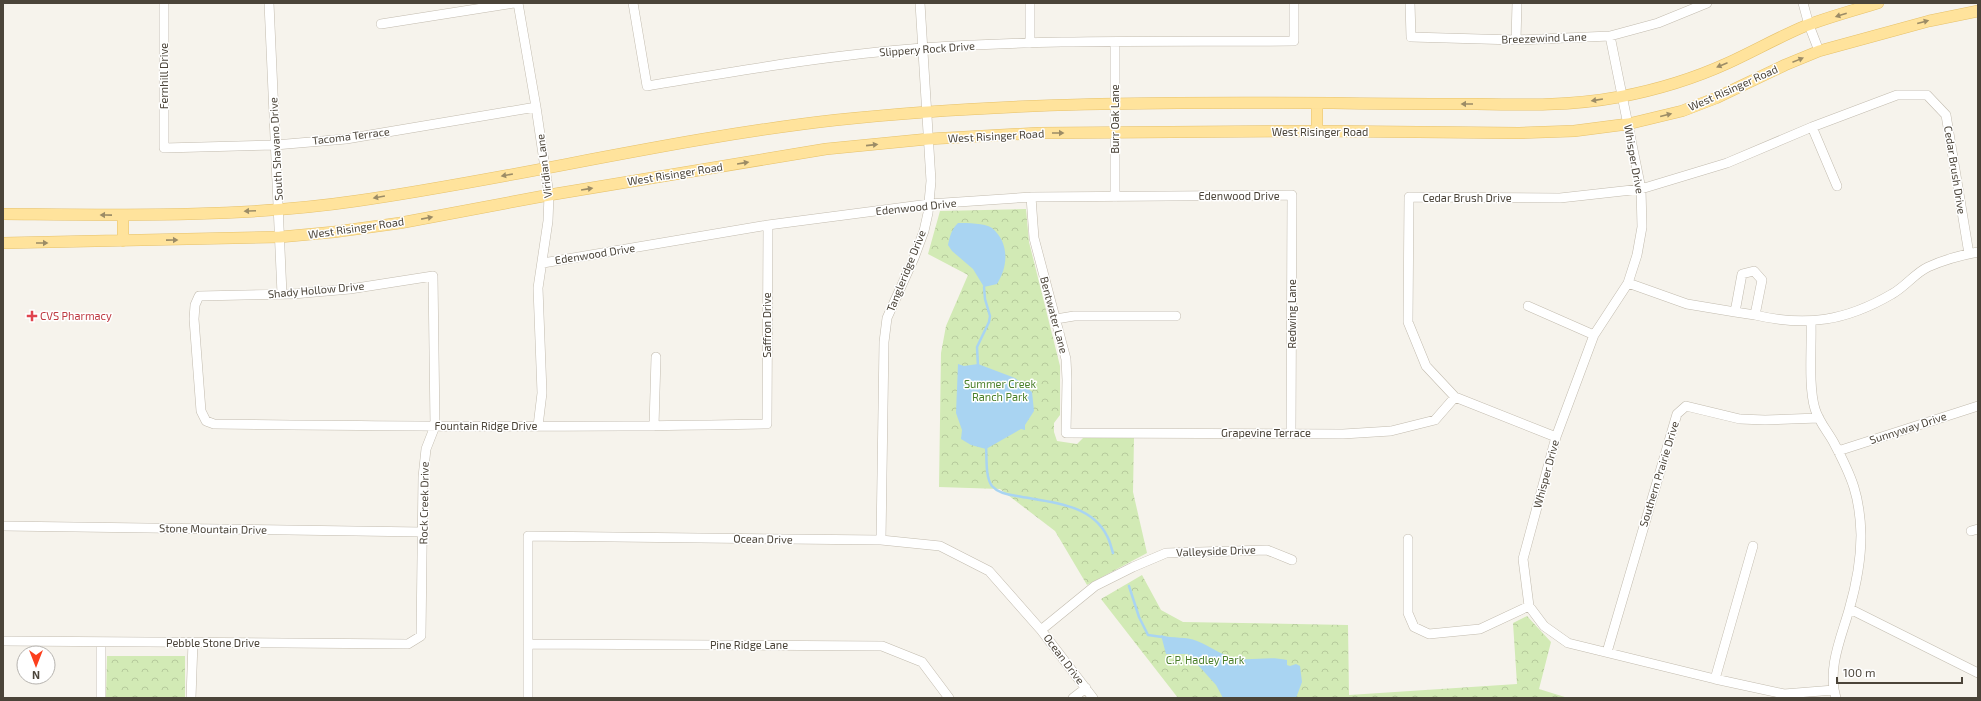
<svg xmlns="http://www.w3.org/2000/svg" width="1981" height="701" font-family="'Exo 2',sans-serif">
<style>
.forest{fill:url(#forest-crowns)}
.water{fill:#a9d4f2}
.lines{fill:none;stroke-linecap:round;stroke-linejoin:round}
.stream{stroke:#a9d4f2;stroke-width:2.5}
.minor-casing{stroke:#c2bbae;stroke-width:10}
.major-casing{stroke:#e6c16a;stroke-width:12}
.minor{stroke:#fff;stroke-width:9}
.major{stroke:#ffe39c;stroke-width:11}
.oneway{fill:#9c8c66}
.health-dot{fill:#e0444e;stroke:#fff;stroke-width:1.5}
.labels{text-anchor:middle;stroke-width:3;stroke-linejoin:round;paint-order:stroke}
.street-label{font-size:11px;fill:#4b4439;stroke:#fff}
.health-label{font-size:11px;fill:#be3a42;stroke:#fff;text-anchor:start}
.park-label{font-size:11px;fill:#4a7f2a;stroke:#fff}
</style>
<defs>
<pattern id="forest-crowns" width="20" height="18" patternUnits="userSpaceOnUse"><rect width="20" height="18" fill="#d2eab5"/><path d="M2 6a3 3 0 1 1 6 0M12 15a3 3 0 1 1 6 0" fill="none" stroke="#b6ca9c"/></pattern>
</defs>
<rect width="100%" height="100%" fill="#f6f3ec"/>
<path class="forest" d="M 1026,209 L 1029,242 L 1060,366 L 1060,415 L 1054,423 L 1054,432 L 1057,441 L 1077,444 L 1084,437 L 1134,438 L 1133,492 L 1147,553 L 1087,585 L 1055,531 L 1000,489 L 939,487 L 941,353 L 946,326 L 968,275 L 928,254 L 940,211 Z
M 1142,575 L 1161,610 L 1183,622 L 1348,625 L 1349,695 L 1517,684 L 1513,623 L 1527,616 L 1551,642 L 1539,689 L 1568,698 L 1178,698 L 1101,599 Z
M 107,656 L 185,656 L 185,698 L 106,698 Z"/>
<path class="water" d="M 958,223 C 968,223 984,223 992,228 C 1010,243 1008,267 997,284 L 984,287 L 973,269 L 952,251 L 948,245 C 950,235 952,229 958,223 Z
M 958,364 L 964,366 L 978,364 L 1015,378 L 1032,392 L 1034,411 L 1025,425 L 1025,430 L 1021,429 L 986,449 L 971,445 L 961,439 L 962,430 L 956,413 Z
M 1161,635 C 1173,639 1186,636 1197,641 C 1211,646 1226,659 1241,659 C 1257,660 1271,656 1287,660 L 1287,665 L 1290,666 L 1296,664 L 1300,666 L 1302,682 L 1296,698 L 1223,698 L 1216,685 L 1188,654 L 1166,654 Z"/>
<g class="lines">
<path class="stream" d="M 978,366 L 977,347 L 989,322 L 990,316 L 985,299 L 984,287
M 986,446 C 987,457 985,477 992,486 C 998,493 1008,495 1017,496 C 1048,502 1091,503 1107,536 C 1110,541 1111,547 1113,553
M 1129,586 L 1139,617 L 1148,635 L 1162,637"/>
<g class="minor-casing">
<path id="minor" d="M 164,3 L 164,148 L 275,145 L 346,139 L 536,107
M 269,3 L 282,294
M 518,3 L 536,107 L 549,195 L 548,221 L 538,288 L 542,393 L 538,426
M 633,3 L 647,86 C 738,71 829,55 922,48 C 1046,39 1170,42 1294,41 L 1294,3
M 1410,3 L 1411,37 L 1516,40 L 1610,36 L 1658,23 L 1707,3
M 1803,3 L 1809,25 L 1819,51
M 381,24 L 514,3
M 1610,36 L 1641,189 L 1642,227 L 1637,255 L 1628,283 L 1594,335 L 1556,437 L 1523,559 L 1529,606 L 1544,626 L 1568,643 L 1715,679 L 1784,694 L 1834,690
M 1516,40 L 1517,3
M 1115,42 L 1115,197
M 1030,43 L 1030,3
M 1812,127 L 1837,186
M 1031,197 L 1034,238 L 1066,359 L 1067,380 L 1066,433 L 1343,434 L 1391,431 L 1435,420 L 1455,397
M 543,263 L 768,225 L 929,204 L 1031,197 L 1292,195 L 1291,433
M 1628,283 L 1687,304 L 1735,312 L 1742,274 L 1754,271 L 1762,280 L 1755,315 C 1806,327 1846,321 1892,294 C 1905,287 1915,273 1928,267 C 1943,260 1962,255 1978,252
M 1528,306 L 1594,335
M 1735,312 L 1755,315
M 1056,319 L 1074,316 L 1176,316
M 1811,321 C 1812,346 1808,386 1815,409 C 1819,422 1828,432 1834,443 C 1852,477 1860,496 1861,535 C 1861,560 1856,586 1849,610 C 1841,638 1827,669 1836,698
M 654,426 L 656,357
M 1556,437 L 1455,397 L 1426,366 L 1408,322 L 1409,197 L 1560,198 L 1641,189 L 1727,163 L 1812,127 L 1897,95 L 1927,95 L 1946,115 L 1969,254
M 1838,451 L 1978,406
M 3,526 L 423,532
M 1971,531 L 1978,529
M 1408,539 L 1408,613 L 1414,627 L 1429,634 L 1480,629 L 1529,606
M 881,540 L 884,342 L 887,318 L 914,258 L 924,231 L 928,213 L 931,181 L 920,3
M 1850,609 L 1978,673
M 1041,630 L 1095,586 L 1133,567 L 1166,553 L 1267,550 L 1292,560
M 3,641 L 408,644 L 421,636 L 423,477 L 426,449 L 435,426 L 433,276 L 350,289 L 293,294 L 199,296 L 195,305 L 194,319 L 201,411 L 206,421 L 214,424 C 398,426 583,428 767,424 L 768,225
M 528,644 L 882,646 L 922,662 L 949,698
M 1607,652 L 1677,414 L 1686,406 L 1740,419 L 1765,420 L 1819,418
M 1715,679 L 1753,546
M 101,698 L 101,642
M 191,698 L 193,642
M 528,698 L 528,536 L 881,540 L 940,546 L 989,571 L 1041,630 L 1093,698
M 1073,698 L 1086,688"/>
</g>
<g class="major-casing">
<path id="major" d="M 1317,131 L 1317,103
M 3,214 C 120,215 240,218 356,201 C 517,178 675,138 836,120 C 1001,102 1167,102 1333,103 C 1380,104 1428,104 1476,104 C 1524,105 1571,106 1619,97 C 1656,90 1693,79 1728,63 C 1754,51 1779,37 1805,26 C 1829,17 1854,10 1878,3
M 123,215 L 123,241
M 3,243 L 280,237 L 334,232 L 400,223 L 549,195 L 826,149 L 928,139 L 1038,133 L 1317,131 L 1519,133 L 1574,131 L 1628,124 L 1682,111 L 1716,98 L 1785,65 L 1819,51 L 1929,21 L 1978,11"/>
</g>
<use href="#minor" class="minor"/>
<use href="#major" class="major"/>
</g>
<defs><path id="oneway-solid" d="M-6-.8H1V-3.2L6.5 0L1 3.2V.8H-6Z"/></defs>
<g class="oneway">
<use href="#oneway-solid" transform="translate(1841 15) rotate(163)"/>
<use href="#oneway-solid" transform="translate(1923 22) rotate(-15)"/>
<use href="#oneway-solid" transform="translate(1798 60) rotate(-22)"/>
<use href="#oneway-solid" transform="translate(1722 65) rotate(157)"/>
<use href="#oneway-solid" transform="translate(1597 100) rotate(171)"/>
<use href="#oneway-solid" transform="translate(1467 104) rotate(-180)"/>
<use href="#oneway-solid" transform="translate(1666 115) rotate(-14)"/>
<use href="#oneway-solid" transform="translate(1058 133)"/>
<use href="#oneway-solid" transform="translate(872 145) rotate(-6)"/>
<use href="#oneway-solid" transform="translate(743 163) rotate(-9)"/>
<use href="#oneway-solid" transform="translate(507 175) rotate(170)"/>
<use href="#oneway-solid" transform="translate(587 189) rotate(-9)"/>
<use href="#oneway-solid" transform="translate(379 197) rotate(170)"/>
<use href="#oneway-solid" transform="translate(250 211) rotate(178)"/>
<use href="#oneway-solid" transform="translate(106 215) rotate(-179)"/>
<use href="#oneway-solid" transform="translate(427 218) rotate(-11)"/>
<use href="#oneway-solid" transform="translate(172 240) rotate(-1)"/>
<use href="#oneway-solid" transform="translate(42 243)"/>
</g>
<path class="health-dot" d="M30 310h4v4h4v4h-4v4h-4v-4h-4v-4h4z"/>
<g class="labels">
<g class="street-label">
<text transform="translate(1544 38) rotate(-2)" y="4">Breezewind Lane</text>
<text transform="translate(927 49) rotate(-4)" y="4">Slippery Rock Drive</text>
<text transform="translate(164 76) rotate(-90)" y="4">Fernhill Drive</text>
<text transform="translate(1733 88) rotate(-24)" y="4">West Risinger Road</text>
<text transform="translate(1115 119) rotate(-90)" y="4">Burr Oak Lane</text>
<text x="1320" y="136">West Risinger Road</text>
<text transform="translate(351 136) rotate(-7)" y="4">Tacoma Terrace</text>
<text transform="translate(996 136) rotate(-3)" y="4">West Risinger Road</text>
<text transform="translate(276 149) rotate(-93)" y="4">South Shavano Drive</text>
<text transform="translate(1634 159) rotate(80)" y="4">Whisper Drive</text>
<text transform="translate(544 166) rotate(-97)" y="4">Viridian Lane</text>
<text transform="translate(1955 170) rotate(81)" y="4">Cedar Brush Drive</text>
<text transform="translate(675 174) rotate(-9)" y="4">West Risinger Road</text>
<text x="1239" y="200">Edenwood Drive</text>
<text x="1467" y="202">Cedar Brush Drive</text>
<text transform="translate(916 207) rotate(-6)" y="4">Edenwood Drive</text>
<text transform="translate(356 228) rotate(-8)" y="4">West Risinger Road</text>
<text transform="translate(595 254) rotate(-9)" y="4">Edenwood Drive</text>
<text transform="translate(906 271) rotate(-68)" y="4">Tangleridge Drive</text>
<text transform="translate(316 290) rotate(-5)" y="4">Shady Hollow Drive</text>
<text transform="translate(1292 314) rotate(-90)" y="4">Redwing Lane</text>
<text transform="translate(1054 315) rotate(75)" y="4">Bentwater Lane</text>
<text transform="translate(767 325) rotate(-90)" y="4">Saffron Drive</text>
<text x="486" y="430">Fountain Ridge Drive</text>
<text transform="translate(1908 428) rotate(-18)" y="4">Sunnyway Drive</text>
<text x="1266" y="437">Grapevine Terrace</text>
<text transform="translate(1546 474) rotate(-75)" y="4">Whisper Drive</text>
<text transform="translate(1659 474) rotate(-73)" y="4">Southern Prairie Drive</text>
<text transform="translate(424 503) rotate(-89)" y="4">Rock Creek Drive</text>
<text transform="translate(213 529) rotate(1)" y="4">Stone Mountain Drive</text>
<text transform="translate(763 539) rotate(1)" y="4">Ocean Drive</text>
<text transform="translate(1216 551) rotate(-2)" y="4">Valleyside Drive</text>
<text x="213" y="647">Pebble Stone Drive</text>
<text x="749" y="649">Pine Ridge Lane</text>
<text transform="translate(1064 659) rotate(53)" y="4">Ocean Drive</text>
</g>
<g class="health-label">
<text x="40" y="320">CVS Pharmacy</text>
</g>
<g class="park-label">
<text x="1000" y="388">Summer Creek<tspan x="1000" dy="13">Ranch Park</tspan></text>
<text x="1205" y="664">C.P. Hadley Park</text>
</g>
</g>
<rect width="1981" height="701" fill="none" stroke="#4b4439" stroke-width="8"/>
<g transform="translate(36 665) rotate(180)"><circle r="19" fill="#ffffff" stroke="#b7b4b0"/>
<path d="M0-3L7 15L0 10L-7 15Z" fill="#fc3f1d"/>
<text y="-6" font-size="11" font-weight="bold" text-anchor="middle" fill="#4b4439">N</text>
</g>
<path d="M1837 677v6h125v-6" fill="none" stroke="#4b4439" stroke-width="2"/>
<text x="1843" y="677" font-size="12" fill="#4b4439" stroke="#ffffff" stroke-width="3" paint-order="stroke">100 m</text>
</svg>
